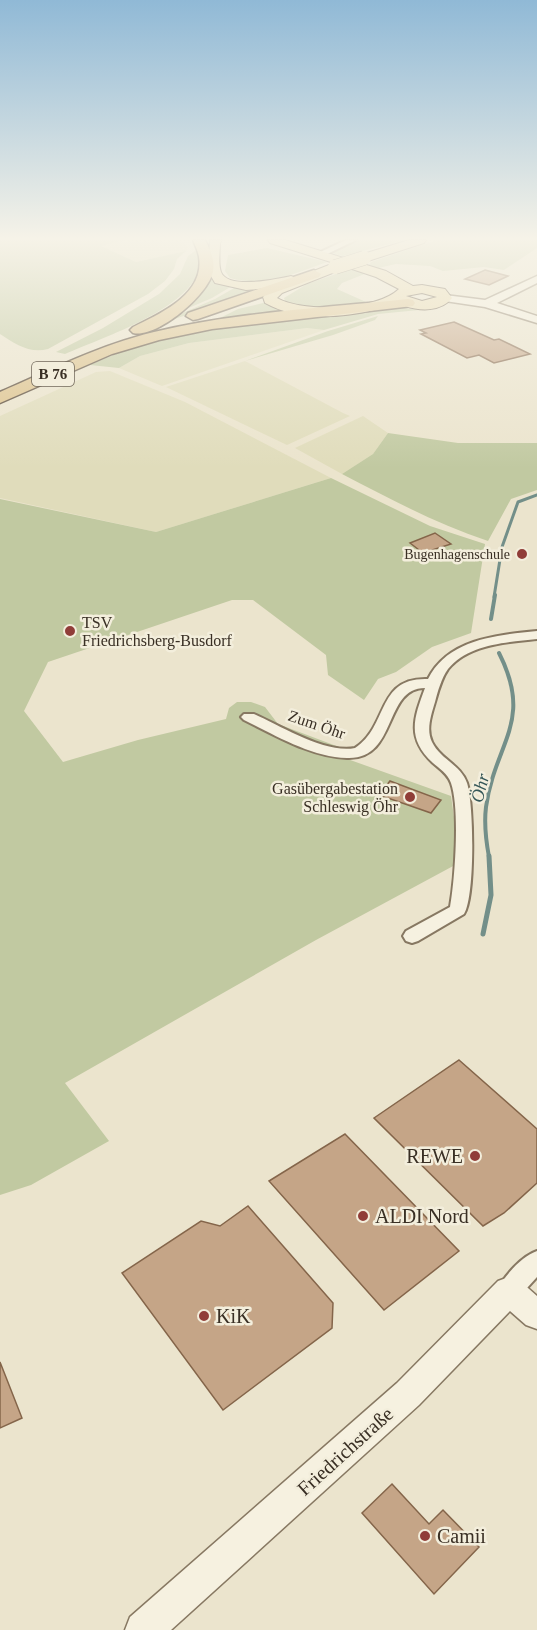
<svg xmlns="http://www.w3.org/2000/svg" width="537" height="1630" font-family="'Times New Roman',serif">
<style>
.farmland{fill:#e0dcbb}
.green{fill:#c1c9a1}
.lines{fill:none;stroke-linecap:round;stroke-linejoin:round}
.stream-far2{stroke:#738f89;stroke-width:3}
.stream-far1{stroke:#738f89;stroke-width:4}
.stream{stroke:#738f89;stroke-width:5}
.building{fill:#c5a587;stroke:#84654a;stroke-width:1.5}
.minor-casing{stroke:#877862;stroke-width:4}
.tertiary-casing{stroke:#877862;stroke-width:3}
.primary-casing{stroke:#564635;stroke-width:2}
.trunk-casing{stroke:#564635;stroke-width:3}
.minor{fill:#f6f1e0;fill-rule:evenodd}
.tertiary{fill:#f6f1e0;fill-rule:evenodd}
.primary{fill:#e9d9aa;fill-rule:evenodd}
.trunk{fill:#dcc18a;fill-rule:evenodd}
.primary-bridge-casing{stroke:#564635;stroke-width:15;stroke-linecap:butt}
.primary-bridge{stroke:#e9d9aa;stroke-width:14}
.poi-dot{fill:#903d38;stroke:#f3eedc;stroke-width:2}
.labels{text-anchor:middle;stroke-width:5;stroke-linejoin:round;paint-order:stroke}
.far-poi-label{font-size:14px;fill:#392f24;stroke:#f3eedc;text-anchor:end}
.shield{fill:#f3eedc;stroke:#71685b;stroke-width:1.5}
.shield-label{font-size:15px;font-weight:bold;fill:#392f24}
.poi-label{font-size:16px;fill:#392f24;stroke:#f3eedc;text-anchor:start}
.street-label{font-size:16px;fill:#392f24;stroke:#f3eedc}
.water-label{font-size:18px;font-style:italic;fill:#355757;stroke:#f3eedc}
.near-poi-label{font-size:20px;fill:#392f24;stroke:#f3eedc;text-anchor:start}
.near-street-label{font-size:20px;fill:#392f24;stroke:#f3eedc}
</style>
<rect width="100%" height="100%" fill="#ebe4cd"/>
<path class="farmland" d="M 125,240 L 181,240 L 188,248 L 186,251 L 136,262 L 100,246 Z
M 307,328 L 324,330 L 162,386 L 119,368 L 140,356 L 189,343 Z
M 245,361 L 343,413 L 350,416 L 287,445 L 166,387 Z
M 110,371 L 185,402 L 331,478 L 156,532 L 0,498 L 0,416 L 96,372 Z
M 363,416 L 388,433 L 373,454 L 342,474 L 295,448 Z"/>
<path class="green" d="M 0,240 L 125,240 L 101,246 L 136,262 L 186,251 L 177,259 L 174,269 L 165,281 L 148,294 L 48,349 C 30,354 15,344 0,334 Z
M 355,240 L 405,240 L 343,256 L 331,253 Z
M 437,240 L 537,240 L 537,248 L 504,270 L 484,267 L 443,271 L 430,266 L 396,264 L 378,268 L 369,265 L 371,262 Z
M 267,248 L 327,262 C 296,273 263,288 230,278 L 225,271 L 228,255 Z
M 198,249 C 200,258 201,268 196,277 C 177,313 102,338 65,354 L 56,352 L 103,328 L 159,294 L 180,274 L 188,256 Z
M 353,268 L 367,273 L 342,283 L 337,289 L 366,302 C 341,307 309,314 285,301 L 284,298 L 307,284 Z
M 210,275 L 232,286 L 212,298 L 179,312 Z
M 272,286 L 148,328 L 215,299 L 236,287 Z
M 267,302 L 277,309 L 303,314 L 214,321 L 238,309 Z
M 398,307 L 419,310 L 378,314 L 324,330 L 307,328 L 189,343 L 140,356 L 119,368 L 90,365 C 111,356 132,347 154,340 C 233,317 318,323 398,307 Z
M 378,316 L 375,320 L 333,335 L 245,361 L 328,331 Z
M 388,433 L 458,443 L 537,443 L 537,490 L 511,499 L 488,541 C 437,524 390,499 342,474 L 373,454 Z
M 331,478 L 430,526 L 485,544 L 471,633 L 432,647 L 396,672 L 378,679 L 364,700 L 328,675 L 326,655 L 253,600 L 232,600 L 48,662 L 24,711 L 63,762 L 138,740 L 226,719 L 229,708 L 237,702 L 251,702 L 265,707 L 278,724 L 339,747 L 339,756 L 451,796 L 454,817 L 455,865 L 316,940 L 65,1083 L 109,1141 L 31,1185 L 0,1195 L 0,499 L 156,532 Z"/>
<g class="lines">
<path class="stream-far2" d="M 494,597 L 502,547 L 518,502 L 537,495"/>
<path class="stream-far1" d="M 491,619 L 495,595
M 489,857 C 486,841 484,823 486,807 C 495,742 534,722 499,653"/>
<path class="stream" d="M 483,934 L 491,895 L 489,856"/>
</g>
<path class="building" d="M 485,270 L 508,276 L 489,285 L 465,279 Z
M 454,322 L 494,340 L 499,339 L 530,354 L 494,363 L 479,355 L 467,358 L 421,334 L 426,333 L 420,330 Z
M 435,533 L 451,544 L 423,553 L 410,543 Z
M 390,781 L 441,800 L 431,813 L 379,795 Z
M 459,1060 L 537,1129 L 537,1183 L 504,1213 L 483,1226 L 374,1118 Z
M 345,1134 L 459,1251 L 384,1310 L 269,1181 Z
M 248,1206 L 333,1303 L 332,1328 L 223,1410 L 122,1273 L 201,1221 L 220,1226 Z
M 0,1362 L 22,1418 L 0,1428 Z
M 392,1484 L 429,1524 L 443,1510 L 479,1547 L 434,1594 L 362,1513 Z"/>
<g class="lines">
<g class="minor-casing">
<path id="minor" d="M 346,240 L 356,240 L 323,256 L 316,254 Z
M 537,631 L 537,639 C 508,642 468,644 448,669 C 441,679 438,691 435,702 C 431,715 426,730 432,742 C 440,759 461,765 467,783 C 474,804 475,897 464,914 L 418,941 L 412,943 L 406,941 L 403,936 L 406,931 L 450,907 C 455,879 460,809 451,783 C 448,774 439,768 433,763 C 406,738 414,718 425,688 C 383,688 398,760 347,758 C 311,757 275,735 244,720 L 241,717 L 244,714 L 254,714 C 281,726 326,754 355,748 C 389,726 376,677 428,679 C 448,639 497,635 537,631 Z
M 537,1251 L 537,1277 L 517,1299 L 509,1302 L 501,1299 L 497,1291 C 504,1276 522,1256 537,1251 Z"/>
</g>
<g class="tertiary-casing">
<path id="tertiary" d="M 537,276 L 537,283 L 497,303 L 537,316 L 537,323 L 485,307 L 445,301 L 439,298 L 445,295 L 485,300 Z
M 509,1277 L 520,1281 L 537,1296 L 537,1329 L 526,1325 L 510,1311 L 419,1405 L 171,1630 L 125,1630 L 130,1617 L 397,1383 L 498,1281 Z"/>
</g>
<g class="primary-casing">
<path id="primary" d="M 210,240 L 222,240 L 220,243 C 220,251 218,264 221,272 C 228,290 277,279 291,276 L 296,278 L 334,263 L 270,243 L 268,240 L 285,240 L 386,271 L 413,286 L 422,285 L 445,289 L 452,298 C 441,312 420,311 405,306 C 403,305 398,303 396,303 C 389,304 381,308 374,310 C 340,318 297,321 265,303 L 263,297 L 271,288 L 246,290 L 215,283 L 208,271 ZM 340,265 L 376,277 L 399,289 C 376,311 304,313 277,298 L 282,293 L 340,270 ZM 422,293 L 437,297 L 422,301 L 406,296 Z
M 409,240 L 426,240 L 424,243 L 368,261 L 360,261 L 358,258 L 360,255 Z"/>
</g>
<g class="trunk-casing">
<path id="trunk" d="M 193,240 L 205,240 C 210,249 215,260 213,271 C 209,295 156,339 133,333 L 130,330 L 133,327 C 160,314 205,294 199,257 C 198,251 195,245 193,240 Z
M 314,270 L 321,274 L 319,277 L 198,319 L 193,320 L 186,316 L 188,313 Z
M 408,299 L 413,300 L 415,303 L 413,306 L 212,329 L 159,340 L 112,354 L 0,403 L 0,392 C 50,370 100,345 154,332 C 236,312 324,308 408,299 Z"/>
</g>
<use href="#minor" class="minor"/>
<use href="#tertiary" class="tertiary"/>
<use href="#primary" class="primary"/>
<use href="#trunk" class="trunk"/>
<g class="primary-bridge-casing">
<path id="primary-bridge" d="M 335,267 L 364,258"/>
</g>
<use href="#primary-bridge" class="primary-bridge"/>
</g>
<linearGradient id="sky" x2="0" y2="1"><stop stop-color="#90b9d6"/><stop offset="0.51" stop-color="#f6f3e8"/><stop offset="1" stop-color="#f6f3e8" stop-opacity="0"/></linearGradient>
<rect width="537" height="468" fill="url(#sky)"/>
<g class="poi-dot">
<circle cx="522" cy="554" r="6"/>
<circle cx="70" cy="631" r="6"/>
<circle cx="410" cy="797" r="6"/>
<circle cx="475" cy="1156" r="6"/>
<circle cx="363" cy="1216" r="6"/>
<circle cx="204" cy="1316" r="6"/>
<circle cx="425" cy="1536" r="6"/>
</g>
<g class="labels">
<g class="far-poi-label">
<text x="510" y="559">Bugenhagenschule</text>
</g>
<rect class="shield" x="32" y="362" width="42" height="24" rx="4.5"/>
<g class="shield-label">
<text x="53" y="379">B 76</text>
</g>
<g class="poi-label">
<text x="82" y="628">TSV<tspan x="82" dy="18">Friedrichsberg-Busdorf</tspan></text>
<text x="398" y="794" text-anchor="end">Gasübergabestation<tspan x="398" dy="18">Schleswig Öhr</tspan></text>
</g>
<g class="street-label">
<text transform="translate(317 724) rotate(19)" y="6">Zum Öhr</text>
</g>
<g class="water-label">
<text transform="translate(480 788) rotate(-76)" y="6">Öhr</text>
</g>
<g class="near-poi-label">
<text x="463" y="1163" text-anchor="end">REWE</text>
<text x="375" y="1223">ALDI Nord</text>
<text x="216" y="1323">KiK</text>
<text x="437" y="1543">Camii</text>
</g>
<g class="near-street-label">
<text transform="translate(345 1451) rotate(-42)" y="7">Friedrichstraße</text>
</g>
</g>
</svg>
